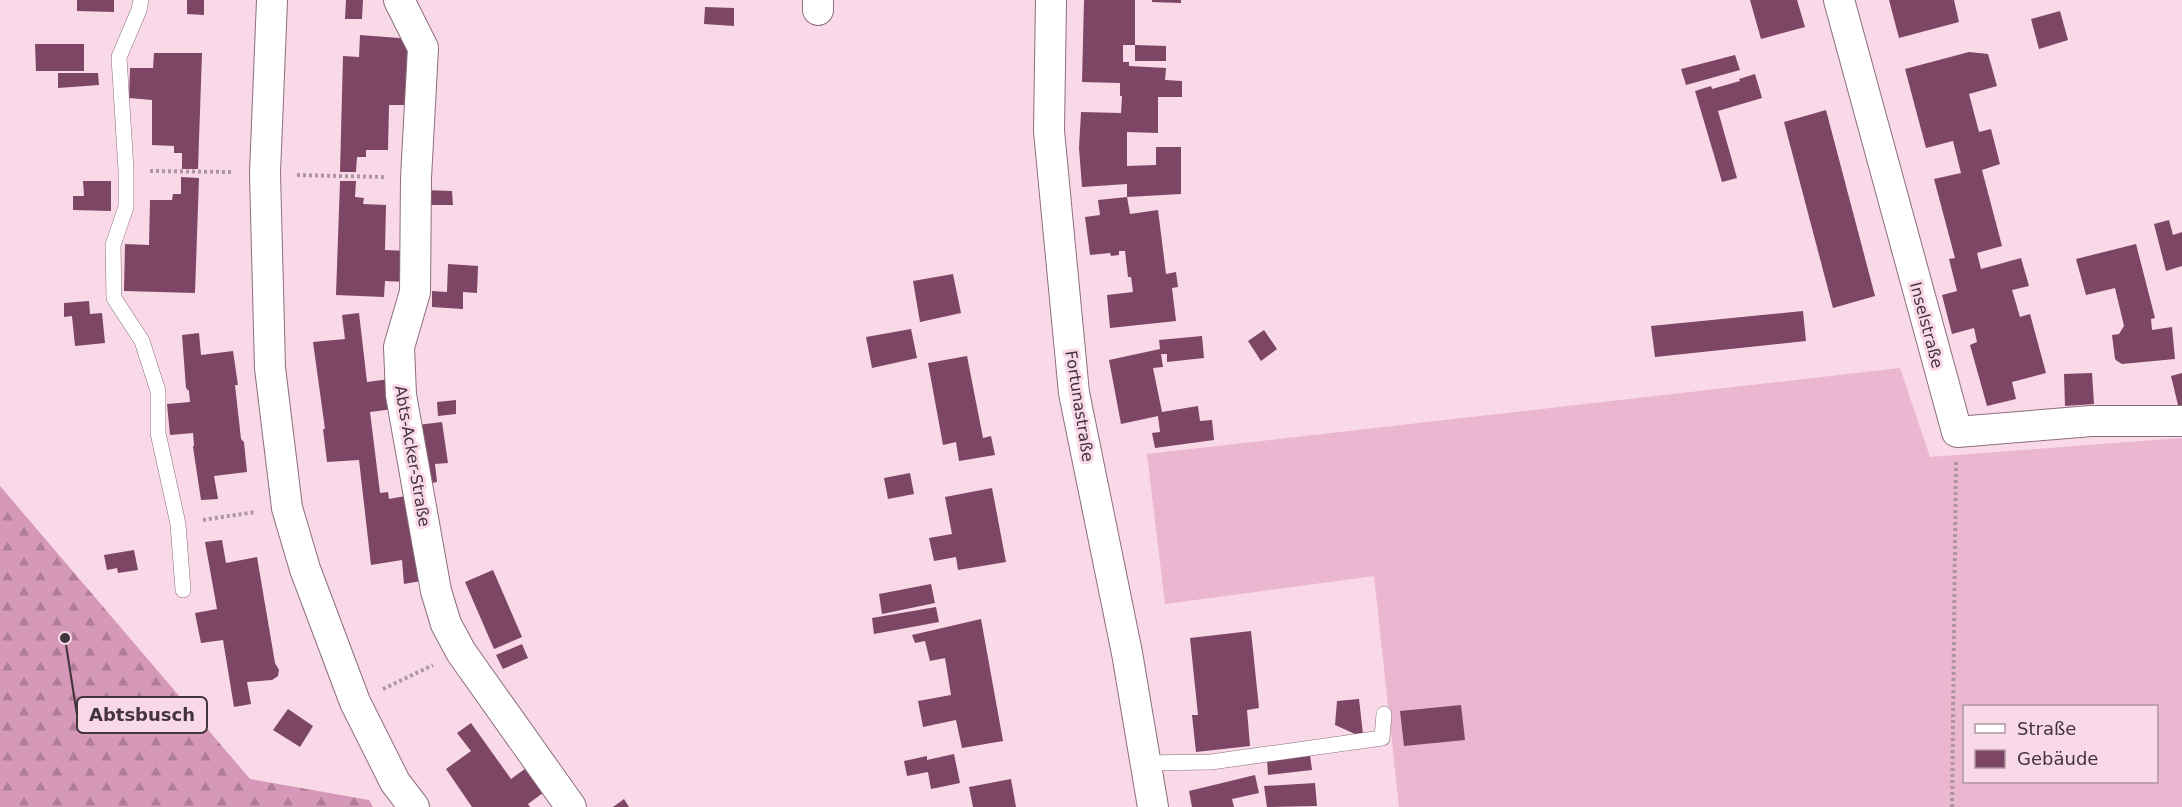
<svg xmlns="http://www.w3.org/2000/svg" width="2182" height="807" font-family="'DejaVu Sans',sans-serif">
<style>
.grass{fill:#eab6d0;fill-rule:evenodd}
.forest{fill:url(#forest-firs)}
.building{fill:#7d4664}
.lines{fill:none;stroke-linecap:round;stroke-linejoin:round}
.service-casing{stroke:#8c6f7e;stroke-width:16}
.minor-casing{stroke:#8c6f7e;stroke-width:32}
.path{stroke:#ae95a1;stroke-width:4;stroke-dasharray:3 3;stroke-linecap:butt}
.service{stroke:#fff;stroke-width:15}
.minor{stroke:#fff;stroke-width:30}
.labels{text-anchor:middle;stroke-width:6;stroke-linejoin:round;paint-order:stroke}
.street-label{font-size:16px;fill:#41343a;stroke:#f9d8e8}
.leader{fill:none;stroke:#41343a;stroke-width:2}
.callout-dot{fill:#41343a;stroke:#f9d8e8;stroke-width:2}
.callout{fill:#f9d8e8;stroke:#41343a;stroke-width:2}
.callout-label{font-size:18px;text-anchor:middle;font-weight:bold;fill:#41343a}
</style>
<defs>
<pattern id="forest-firs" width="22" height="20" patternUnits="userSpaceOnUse" patternTransform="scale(1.5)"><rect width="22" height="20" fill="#d698b8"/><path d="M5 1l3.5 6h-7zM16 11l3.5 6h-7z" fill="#af7d97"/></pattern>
</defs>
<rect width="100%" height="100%" fill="#f9d8e8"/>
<path class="grass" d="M 1900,368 L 1930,457 L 2182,438 L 2182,807 L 1399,807 L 1374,576 L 1165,604 L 1147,454 ZM 1964,706 L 2156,706 L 2156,782 L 1964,782 Z"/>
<path class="forest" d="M 0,486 L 250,779 L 369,800 L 373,807 L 0,807 Z"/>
<path class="building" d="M 77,0 L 114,0 L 114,12 L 77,11 Z
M 187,0 L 204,0 L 204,15 L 187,14 Z
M 346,0 L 363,0 L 362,19 L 345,19 Z
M 1084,0 L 1135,0 L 1135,45 L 1123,45 L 1123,62 L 1129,62 L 1129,66 L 1166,68 L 1165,80 L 1182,81 L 1182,97 L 1158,97 L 1158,133 L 1127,132 L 1127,166 L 1156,165 L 1156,147 L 1181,147 L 1181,194 L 1127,197 L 1127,184 L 1082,187 L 1079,148 L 1081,112 L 1121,113 L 1122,96 L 1120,96 L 1120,83 L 1082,82 Z
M 1152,0 L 1181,0 L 1181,3 L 1152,2 Z
M 1750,0 L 1797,0 L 1805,27 L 1761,39 Z
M 1889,0 L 1954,0 L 1959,22 L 1899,38 Z
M 705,7 L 734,8 L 734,26 L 704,24 Z
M 2060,11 L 2068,40 L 2039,49 L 2031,19 Z
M 360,35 L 412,39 L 413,105 L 389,105 L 388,150 L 366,150 L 366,157 L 357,157 L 356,172 L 340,172 L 343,56 L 359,57 Z
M 35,44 L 84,44 L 84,71 L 36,71 Z
M 1135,45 L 1166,46 L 1166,61 L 1135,61 Z
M 1969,52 L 1988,54 L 1997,86 L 1969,94 L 1979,132 L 1991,129 L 2000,164 L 1982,170 L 2002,246 L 1977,253 L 1981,269 L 2021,258 L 2029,286 L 2012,290 L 2020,317 L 2030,314 L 2046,373 L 2012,382 L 2016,399 L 1987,406 L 1970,345 L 1977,342 L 1974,328 L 1952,334 L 1942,295 L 1957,291 L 1949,259 L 1955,258 L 1934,179 L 1961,173 L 1953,141 L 1926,148 L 1905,69 Z
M 154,53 L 202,53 L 198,169 L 182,169 L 182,153 L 174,153 L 174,146 L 152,145 L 152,100 L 129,98 L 130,68 L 153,68 Z
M 1735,55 L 1740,70 L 1686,85 L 1681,69 Z
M 58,73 L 98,73 L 99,85 L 58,88 Z
M 1755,74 L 1762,98 L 1718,111 L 1737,178 L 1722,182 L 1695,91 L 1711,86 L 1712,89 L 1740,81 L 1739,79 Z
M 1826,110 L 1875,296 L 1833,308 L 1784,122 Z
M 181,177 L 199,178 L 195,293 L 124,291 L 125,244 L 149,245 L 150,200 L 172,200 L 173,194 L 181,194 Z
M 83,181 L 111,181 L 111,211 L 73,210 L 73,196 L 84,196 Z
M 340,181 L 356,181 L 355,197 L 364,198 L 363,204 L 386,205 L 385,250 L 408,251 L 408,282 L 385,281 L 384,297 L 336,295 Z
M 424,190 L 452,191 L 453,205 L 424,205 Z
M 1127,197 L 1130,214 L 1158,210 L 1166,274 L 1176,272 L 1178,287 L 1172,288 L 1176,321 L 1110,328 L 1107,295 L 1133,292 L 1131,277 L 1128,277 L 1125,251 L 1119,251 L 1119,255 L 1111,256 L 1110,253 L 1090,255 L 1085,217 L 1100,215 L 1098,200 Z
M 2169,220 L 2173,235 L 2182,232 L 2182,266 L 2166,271 L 2154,224 Z
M 2136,244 L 2155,318 L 2151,319 L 2152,330 L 2172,327 L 2175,359 L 2122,364 L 2117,361 L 2115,359 L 2112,335 L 2119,334 L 2124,326 L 2115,288 L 2086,295 L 2076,259 Z
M 448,264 L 478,266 L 477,293 L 463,292 L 463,309 L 432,307 L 432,291 L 447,292 Z
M 953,274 L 961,313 L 920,322 L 913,281 Z
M 89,301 L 90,314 L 102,313 L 105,343 L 75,346 L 72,316 L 64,317 L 64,303 Z
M 1803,311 L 1806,341 L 1655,357 L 1651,326 Z
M 359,313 L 367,382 L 390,379 L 393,409 L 370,412 L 380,493 L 388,492 L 389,499 L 411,495 L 421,581 L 404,584 L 402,560 L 371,565 L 359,460 L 327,462 L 323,429 L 325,429 L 313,342 L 345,339 L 342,315 Z
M 911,329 L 917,358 L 872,368 L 866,337 Z
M 1264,330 L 1277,349 L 1261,361 L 1248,341 Z
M 199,333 L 201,355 L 233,351 L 238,385 L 235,385 L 241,439 L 244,442 L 247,472 L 214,476 L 218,499 L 201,500 L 193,447 L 194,445 L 193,433 L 170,435 L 167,404 L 190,402 L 189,391 L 186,388 L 182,335 Z
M 1202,336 L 1204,358 L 1167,362 L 1167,354 L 1161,354 L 1163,367 L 1153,368 L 1162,412 L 1198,406 L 1200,421 L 1212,420 L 1214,440 L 1155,448 L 1152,433 L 1160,432 L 1158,416 L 1121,424 L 1109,360 L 1160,349 L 1159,340 Z
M 967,356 L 983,438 L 991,436 L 995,455 L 959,461 L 956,442 L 943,445 L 928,363 Z
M 2092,373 L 2094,404 L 2065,406 L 2064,374 Z
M 2182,373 L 2182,405 L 2178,405 L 2171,376 Z
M 456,400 L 456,414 L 438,416 L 437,402 Z
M 442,422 L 448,463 L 435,464 L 437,482 L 426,484 L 418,425 Z
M 910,473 L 914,494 L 888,499 L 884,478 Z
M 992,488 L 1006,562 L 958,570 L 956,557 L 934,561 L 929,538 L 952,534 L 945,497 Z
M 222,540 L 226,563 L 257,557 L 275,663 L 279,670 L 278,676 L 272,680 L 247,682 L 251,704 L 234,707 L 223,640 L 201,643 L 195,613 L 217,609 L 205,542 Z
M 134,550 L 138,570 L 118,573 L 117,568 L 107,570 L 104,555 Z
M 493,570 L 522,637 L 494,649 L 465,582 Z
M 931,584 L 935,603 L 882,614 L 879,594 Z
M 936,607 L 939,622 L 874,634 L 872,618 Z
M 981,619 L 1003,741 L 962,748 L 956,720 L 923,727 L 918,701 L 951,695 L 945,658 L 930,661 L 925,641 L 915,643 L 912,635 Z
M 1251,631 L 1259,708 L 1247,710 L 1250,746 L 1196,752 L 1192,715 L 1198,715 L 1190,638 Z
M 522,644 L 528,658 L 503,669 L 496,655 Z
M 1359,699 L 1363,734 L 1355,734 L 1335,725 L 1337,701 Z
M 1461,705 L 1465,740 L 1404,746 L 1400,711 Z
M 288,709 L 313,726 L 300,747 L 273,730 Z
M 471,723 L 511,779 L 529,766 L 547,790 L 528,804 L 530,807 L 472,807 L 446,769 L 471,751 L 457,733 Z
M 954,754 L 960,783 L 931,789 L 928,772 L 907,776 L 904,761 L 927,756 L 927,760 Z
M 1310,755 L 1312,770 L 1268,775 L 1267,760 Z
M 1255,775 L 1259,793 L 1232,799 L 1234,807 L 1192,807 L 1189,791 Z
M 1011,779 L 1016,807 L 973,807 L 969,787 Z
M 1315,783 L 1317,806 L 1267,807 L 1264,786 Z
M 624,799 L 629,807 L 613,807 Z"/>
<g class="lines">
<g class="service-casing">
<path id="service" d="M 141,0 L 139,10 L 119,57 L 126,170 L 126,207 L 113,245 L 114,298 L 142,341 L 158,391 L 158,433 L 178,524 L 183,590
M 1146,763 L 1211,762 L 1382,738 L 1384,714"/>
</g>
<g class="minor-casing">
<path id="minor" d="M 272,0 L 265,173 L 270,368 L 287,508 L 305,569 L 355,702 L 395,782 L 414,807
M 399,0 L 423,48 L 416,178 L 415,292 L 399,347 L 401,395 L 436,591 L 446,624 L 461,652 L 571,807
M 1051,0 L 1049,131 L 1074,393 L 1127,653 L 1153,807
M 1839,0 L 1957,432 L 2091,421 L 2182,421
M 818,10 L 818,0"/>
</g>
<path class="path" d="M 150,171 L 232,172
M 297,175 L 385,177
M 203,520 L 255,512
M 383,689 L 433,665
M 1952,807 L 1956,462"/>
<use href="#service" class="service"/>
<use href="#minor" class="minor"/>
</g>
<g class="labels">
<g class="street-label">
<text transform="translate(1927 325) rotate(75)" y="6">Inselstraße</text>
<text transform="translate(1080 406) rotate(81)" y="6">Fortunastraße</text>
<text transform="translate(413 456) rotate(80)" y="6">Abts-Acker-Straße</text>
</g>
</g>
<path class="leader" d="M65 638L77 715"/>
<circle class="callout-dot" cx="65" cy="638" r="6"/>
<rect class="callout" x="77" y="697" width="130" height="36" rx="6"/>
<g class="callout-label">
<text x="142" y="721">Abtsbusch</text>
</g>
<rect x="1963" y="705" width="195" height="78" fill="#f9d8e8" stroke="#af96a2" stroke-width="1.5"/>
<rect x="1975" y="724" width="30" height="9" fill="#ffffff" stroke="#af96a2" stroke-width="1.5"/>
<text x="2017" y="735" font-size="18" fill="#41343a">Straße</text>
<rect x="1975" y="750" width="30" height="18" fill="#7d4664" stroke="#af96a2" stroke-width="1.5"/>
<text x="2017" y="765" font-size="18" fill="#41343a">Gebäude</text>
</svg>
